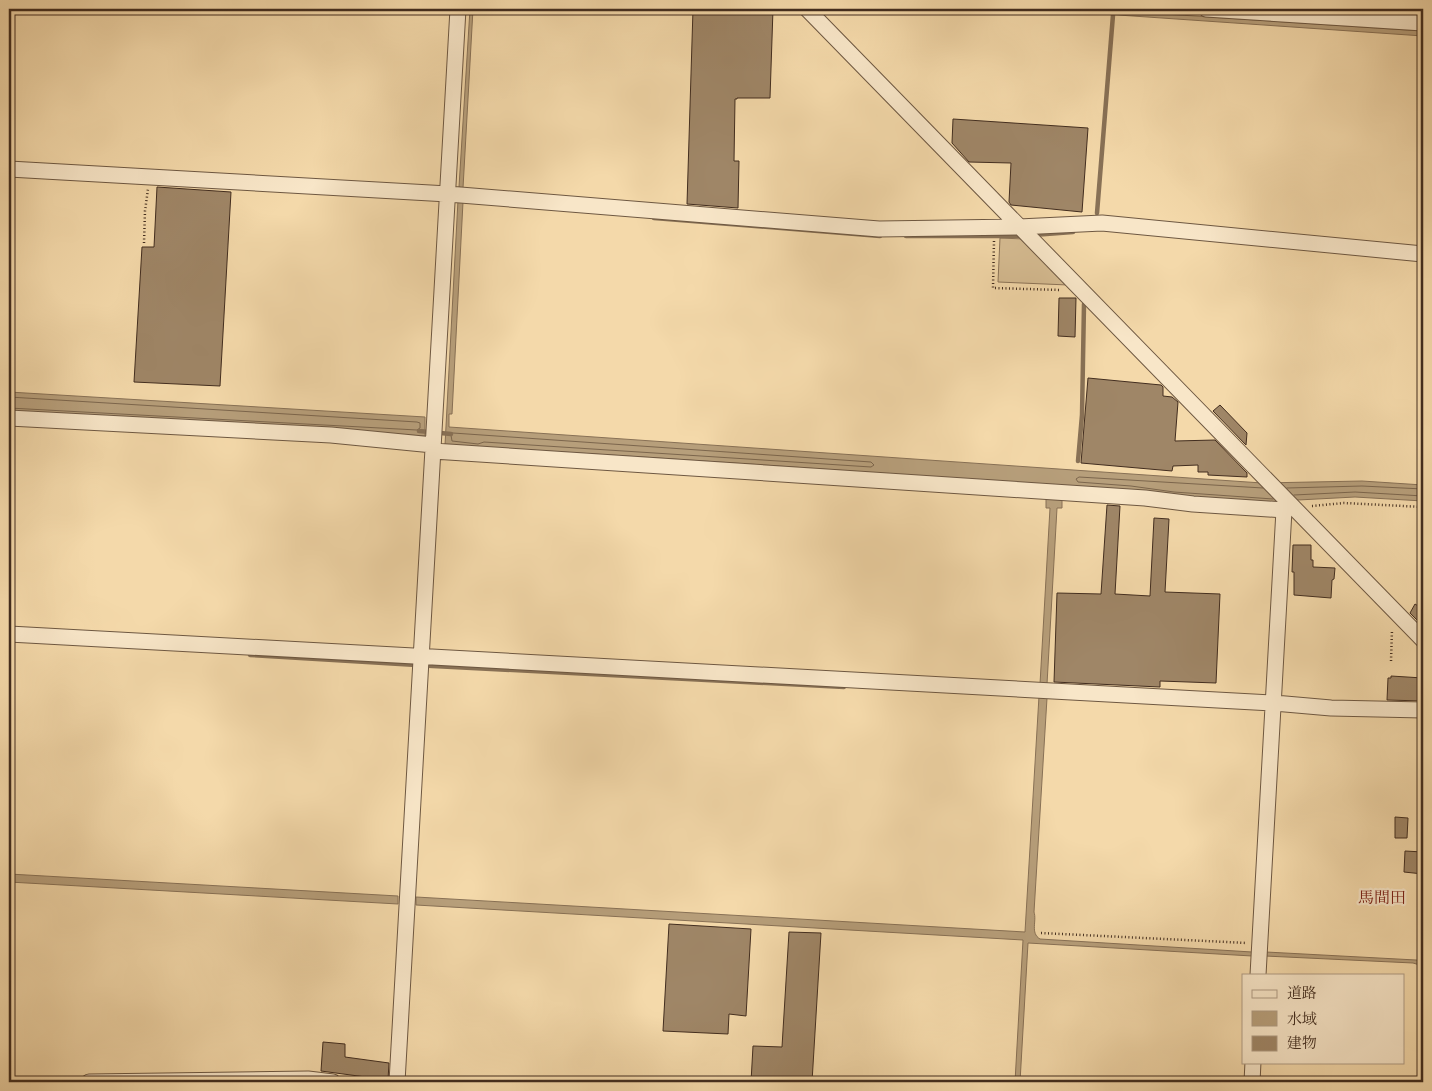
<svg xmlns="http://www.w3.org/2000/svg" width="1432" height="1091" font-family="'IM FELL French Canon','Noto Serif JP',serif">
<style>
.green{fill:#d6bc92;stroke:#8c7458}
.water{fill:#b79f7b;stroke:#887156}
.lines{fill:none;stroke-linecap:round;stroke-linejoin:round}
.shore{stroke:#7c664d;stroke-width:1}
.stream{stroke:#887156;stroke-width:4.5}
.building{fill:#9f8667;stroke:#422d1f}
.minor-casing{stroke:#6e5842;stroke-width:17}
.path{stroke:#422d1f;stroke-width:2.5;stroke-dasharray:1 2.5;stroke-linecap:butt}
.minor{stroke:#f8e6c8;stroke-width:15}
.labels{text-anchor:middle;stroke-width:4.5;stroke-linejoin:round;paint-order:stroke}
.neighbourhood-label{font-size:16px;fill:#7a1f14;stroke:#f8e6c8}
</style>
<rect width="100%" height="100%" fill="#f4d9aa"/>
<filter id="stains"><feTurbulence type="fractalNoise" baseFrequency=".004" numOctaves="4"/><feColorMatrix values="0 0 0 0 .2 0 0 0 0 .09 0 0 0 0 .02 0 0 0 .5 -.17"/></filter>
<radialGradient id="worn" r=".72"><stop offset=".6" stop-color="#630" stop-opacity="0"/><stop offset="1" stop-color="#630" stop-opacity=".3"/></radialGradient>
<path class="green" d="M 1000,238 L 1024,239 L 1068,285 L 998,282 Z"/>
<path class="water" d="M 470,9 L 473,9 L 463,188 L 459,187 Z
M 1031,9 L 1088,9 L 1423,31 L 1423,36 Z
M 458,200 L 463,202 L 452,414 L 449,414 L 449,427 L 1262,483 L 1362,481 L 1423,485 L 1423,501 L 1355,497 L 1279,501 L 1272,505 C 997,480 720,461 445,445 Z
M 9,392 L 425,417 L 425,436 L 9,413 Z
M 1046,498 L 1062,500 L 1062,508 L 1057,508 L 1047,684 L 1040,684 L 1050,508 L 1046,508 Z
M 1039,696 L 1047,698 L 1034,912 C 1037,921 1030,933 1040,939 L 1252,952 L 1252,956 L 1028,943 L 1020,1082 L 1015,1082 L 1023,940 L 416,905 L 416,897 L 1025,932 Z
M 9,874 L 398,896 L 398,904 L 9,882 Z
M 1266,952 L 1416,960 L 1423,961 L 1423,966 L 1413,963 L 1265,956 Z"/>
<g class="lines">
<path class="shore" d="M 9,397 L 417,422 L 420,423 L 420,428 L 417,430 L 9,408
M 453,433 L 871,462 L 874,465 L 871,467 L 484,442 L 478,444 L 452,441 L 451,435 Z
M 1263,488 L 1079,477 L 1076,479 L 1078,482 L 1131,486 L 1174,492 L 1273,499
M 1287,488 L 1362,486 L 1423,489
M 1294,495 L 1355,492 L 1423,496"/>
<path class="stream" d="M 1097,213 L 1113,15
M 654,218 L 880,236
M 1033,235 L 1073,232
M 906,236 L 1023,236
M 419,431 L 451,434
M 1078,461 L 1082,415 L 1084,304
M 250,655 L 433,666 L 844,687"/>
</g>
<path class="building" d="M 693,9 L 773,9 L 770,98 L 737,98 L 737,99 L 735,99 L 734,161 L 739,161 L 738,208 L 687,204 Z
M 953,119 L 1088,128 L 1082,212 L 1011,205 L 1009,202 L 1011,163 L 969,162 L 952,143 Z
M 157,187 L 231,192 L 220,386 L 134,382 L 142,247 L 154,247 Z
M 1059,298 L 1076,298 L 1075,337 L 1058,336 Z
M 1088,378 L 1161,385 L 1163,387 L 1163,396 L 1172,397 L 1178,402 L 1175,441 L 1215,440 L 1247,473 L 1247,477 L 1208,475 L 1208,472 L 1198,472 L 1198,465 L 1173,466 L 1172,471 L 1081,463 Z
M 1220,405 L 1247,433 L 1246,445 L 1213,411 Z
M 1107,505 L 1120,506 L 1115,594 L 1150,596 L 1154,518 L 1169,519 L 1165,592 L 1220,594 L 1216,683 L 1160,681 L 1160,687 L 1054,682 L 1057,593 L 1101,594 Z
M 1293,545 L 1311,545 L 1311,560 L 1313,560 L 1313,567 L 1335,568 L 1334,579 L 1332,580 L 1331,598 L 1294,595 L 1294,572 L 1292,572 Z
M 1415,604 L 1423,609 L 1423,614 L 1419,622 L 1410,613 Z
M 1391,676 L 1423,678 L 1423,701 L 1387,700 L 1388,678 L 1391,678 Z
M 1395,817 L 1408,818 L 1407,838 L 1395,838 Z
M 1405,851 L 1423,852 L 1423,874 L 1404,872 Z
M 669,924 L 751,929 L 746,1016 L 729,1014 L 728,1034 L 663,1031 Z
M 789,932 L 821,933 L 812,1082 L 751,1082 L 753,1046 L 782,1047 Z
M 323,1042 L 345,1044 L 345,1057 L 389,1063 L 388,1080 L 321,1071 Z"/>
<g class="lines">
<g class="minor-casing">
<path id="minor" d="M 807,9 L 1423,640
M 1206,9 L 1423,23
M 9,169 L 448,194 L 879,229 L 1019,227 L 1102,223 L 1423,254
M 9,418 L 331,435 L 433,445
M 433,451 L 1145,498 L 1193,504 L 1284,510
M 9,634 L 1274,703 L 1331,708 L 1423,710
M 1258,975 L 1284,510 L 1290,505
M 89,1082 L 308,1079 L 333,1082
M 397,1082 L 458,9
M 1252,1082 L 1253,1062"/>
</g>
<path class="path" d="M 994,241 L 993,288 L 1061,290
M 144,243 L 145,211 L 148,189
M 1312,506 L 1344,503 L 1423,507
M 1391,661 L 1392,630
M 1041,933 L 1247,943"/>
<use href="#minor" class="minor"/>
</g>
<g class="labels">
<g class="neighbourhood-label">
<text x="1382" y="903">馬間田</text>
</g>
</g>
<rect width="1432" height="1091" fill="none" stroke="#f4d9aa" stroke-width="30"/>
<rect x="10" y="10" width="1412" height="1071" fill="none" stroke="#422d1f" stroke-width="2.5"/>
<rect x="15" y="15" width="1402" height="1061" fill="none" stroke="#422d1f"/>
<rect x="1242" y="974" width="162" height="90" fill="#f8e6c8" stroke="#af9c84"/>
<rect x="1252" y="990" width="25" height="8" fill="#f8e6c8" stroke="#af9c84"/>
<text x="1287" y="998" font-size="15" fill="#422d1f">道路</text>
<rect x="1252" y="1011" width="25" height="15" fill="#b79f7b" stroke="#af9c84"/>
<text x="1287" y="1024" font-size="15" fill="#422d1f">水域</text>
<rect x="1252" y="1036" width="25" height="15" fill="#9f8667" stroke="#af9c84"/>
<text x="1287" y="1048" font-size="15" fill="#422d1f">建物</text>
<rect width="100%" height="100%" filter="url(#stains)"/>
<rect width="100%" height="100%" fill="url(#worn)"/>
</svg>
